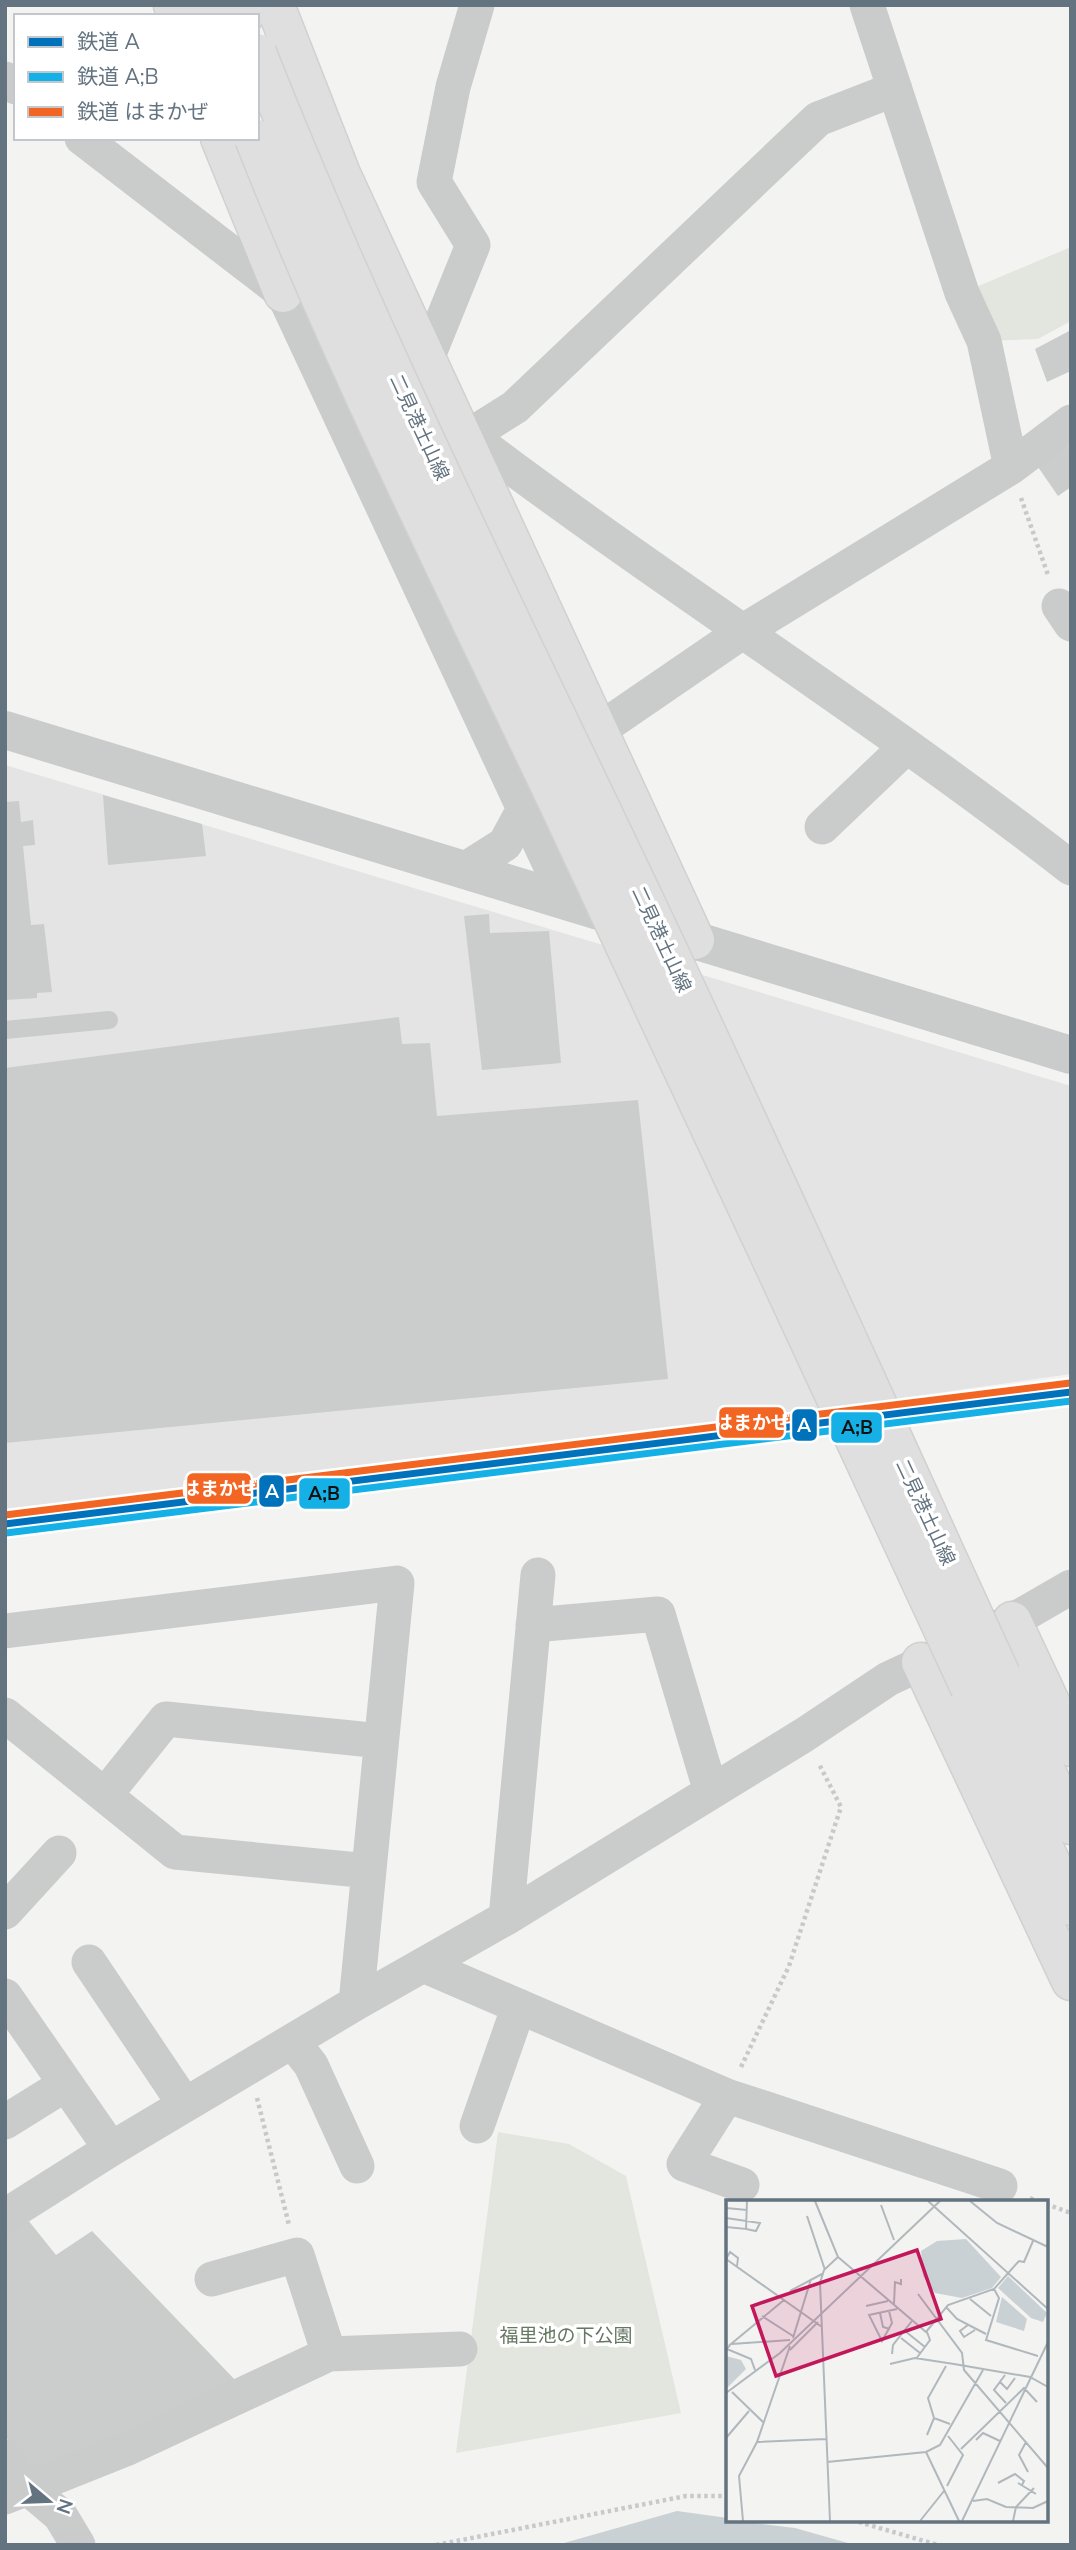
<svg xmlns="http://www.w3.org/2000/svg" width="1076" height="2550" font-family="'Nunito Sans','Noto Sans JP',sans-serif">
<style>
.built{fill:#e3e4e3}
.green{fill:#e2e6df}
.water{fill:#cad1d4}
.building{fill:#cbcdcd}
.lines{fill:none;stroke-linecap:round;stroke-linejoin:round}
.secondary-casing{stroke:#d0d1d0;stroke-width:41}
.path{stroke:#c8c9c9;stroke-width:4.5;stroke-dasharray:3.5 3.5;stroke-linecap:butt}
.service{stroke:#cacccc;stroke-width:18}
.minor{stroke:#cacccc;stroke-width:35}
.tertiary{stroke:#cacccc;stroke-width:38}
.secondary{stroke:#dfdfe0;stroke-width:38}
.secondary-bridge-casing{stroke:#d0d1d0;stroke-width:41;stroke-linecap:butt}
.secondary-bridge{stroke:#dfdfe0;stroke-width:38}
.rail-1-casing{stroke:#fff;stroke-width:12}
.rail-2-casing{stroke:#fff;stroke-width:12}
.rail-3-casing{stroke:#fff;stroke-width:12}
.rail-1{stroke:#0072bc;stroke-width:7}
.rail-2{stroke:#14b0e6;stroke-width:7}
.rail-3{stroke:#f26522;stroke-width:7}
.labels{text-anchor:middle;stroke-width:7;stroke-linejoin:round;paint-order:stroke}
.street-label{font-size:19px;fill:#637380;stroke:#fff}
.park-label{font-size:19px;fill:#667862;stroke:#fff}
.inset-road{fill:none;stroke:#b0b8bd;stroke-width:2}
.view{fill:#c2185b;fill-opacity:0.15;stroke:#c2185b;stroke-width:3.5}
.inset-edge{fill:none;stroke:#637380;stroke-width:3.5}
.line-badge{stroke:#fff;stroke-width:2.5}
.badge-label{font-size:19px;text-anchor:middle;font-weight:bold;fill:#fff}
.pale-badge-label{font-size:19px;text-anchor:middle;font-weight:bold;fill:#111}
</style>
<rect width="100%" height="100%" fill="#f3f3f1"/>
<path class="built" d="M 5,765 L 1071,1086 L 1071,1374 L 602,1441 L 5,1509 Z"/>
<path class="green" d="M 1071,247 L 1071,321 L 1038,339 L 984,341 L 962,293 Z
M 498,2132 L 569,2144 L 626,2176 L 681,2413 L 456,2453 Z"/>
<path class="water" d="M 677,2511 L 728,2518 L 728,2520 L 795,2528 L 855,2545 L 557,2545 Z"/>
<path class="building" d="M 1071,330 L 1071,371 L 1047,382 L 1035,349 Z
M 1071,444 L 1071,487 L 1058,496 L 1038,467 Z
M 103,795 L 202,824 L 206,856 L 108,865 Z
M 19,801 L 21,822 L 33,820 L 35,845 L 23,846 L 31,925 L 44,924 L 52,992 L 37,993 L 37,998 L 5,1000 L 5,802 Z
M 489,914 L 490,933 L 549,931 L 561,1063 L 482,1070 L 464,916 Z
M 399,1017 L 402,1044 L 430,1043 L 437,1116 L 638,1100 L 668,1379 L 5,1443 L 5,1068 Z
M 24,2215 L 56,2255 L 92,2231 L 239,2384 L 34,2475 L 5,2436 L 5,2228 Z"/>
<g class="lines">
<g class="secondary-casing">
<path id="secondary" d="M 173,5 L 177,16
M 204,5 L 208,16
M 240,5 L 244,16
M 275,5 L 341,174 L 695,940
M 220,138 L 283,293
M 1012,1621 L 1071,1747
M 921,1662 L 1071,1981
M 1001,1675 L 1071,1825
M 970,1688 L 1071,1906"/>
</g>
<path class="path" d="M 1021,498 L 1048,575
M 741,2067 L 789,1966 L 841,1807 L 819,1764
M 257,2098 L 289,2225
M 1030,2198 L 1040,2202
M 1046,2204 L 1071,2213
M 852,2520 L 938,2545
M 436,2545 L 686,2496 L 728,2496"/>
<path class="service" d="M 5,1030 L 109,1020"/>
<path class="minor" d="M 867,5 L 962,293 L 984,341 L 1011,467
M 5,79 L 16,87
M 82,138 L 343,339
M 285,297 L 568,903
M 426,361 L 473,245 L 434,182 L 453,87 L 477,5
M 454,424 C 655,578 871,712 1071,868
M 469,436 L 515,407 L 818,119 L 895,89
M 1059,606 L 1071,624
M 822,827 L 906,747
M 464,870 L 505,844 L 525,807 L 599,730 L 742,632 L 1011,467 L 1071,422
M 533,1625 L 658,1614 L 711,1792
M 5,1631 L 397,1583 L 356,2003
M 5,1715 L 175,1852 L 369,1871
M 105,1795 L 166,1719 L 381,1741
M 5,1912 L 59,1853
M 506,1918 L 538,1575
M 89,1962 L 185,2105
M 423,1965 L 727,2096 L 684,2164 L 742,2185
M 5,1996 L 111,2149
M 292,2041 L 311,2065 L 357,2166
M 727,2096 L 1000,2186
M 5,2122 L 66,2084
M 477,2126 L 519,2006
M 5,2216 L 111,2149 L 356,2003 L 506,1918 L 804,1735 L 888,1679 L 1012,1621 L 1071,1587
M 212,2279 L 297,2255 L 329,2354
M 5,2457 L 28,2488 L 60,2515 L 78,2545
M 5,2497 L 128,2448 L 329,2354 L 460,2349"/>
<path class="tertiary" d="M 5,730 L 1071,1055"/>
<use href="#secondary" class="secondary"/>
<g class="secondary-bridge-casing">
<path id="secondary-bridge" d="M 257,53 C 370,339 509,615 641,893 C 764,1152 881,1414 1001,1675
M 254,138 C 344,367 456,587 561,809 C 699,1101 834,1395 970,1688"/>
</g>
<use href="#secondary-bridge" class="secondary-bridge"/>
<g class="rail-1-casing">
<path id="rail-1" d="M 5,1524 L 1071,1392"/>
</g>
<g class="rail-2-casing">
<path id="rail-2" d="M 6,1533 L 1071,1401"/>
</g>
<g class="rail-3-casing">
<path id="rail-3" d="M 5,1515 L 1070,1383"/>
</g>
<use href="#rail-1" class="rail-1"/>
<use href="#rail-2" class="rail-2"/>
<use href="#rail-3" class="rail-3"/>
</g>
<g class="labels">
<g class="street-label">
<text transform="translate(420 427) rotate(65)" y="7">二見港土山線</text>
<text transform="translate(662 939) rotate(65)" y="7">二見港土山線</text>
<text transform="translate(926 1512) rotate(65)" y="7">二見港土山線</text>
</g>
<g class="park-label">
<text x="566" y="2342">福里池の下公園</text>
</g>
</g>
<g transform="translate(726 2200)">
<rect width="322" height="322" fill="#f3f3f1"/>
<path d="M 240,39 L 275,77 L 266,88 L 236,98 L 209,93 L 197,76 L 195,51 L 211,41 ZM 282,76 L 321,113 L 317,122 L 305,118 L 272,88 ZM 276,97 L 301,119 L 298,131 L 270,122 ZM 0,156 L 15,160 L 20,169 L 0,189 Z" fill="#cad1d4"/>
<path class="inset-road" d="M 89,1 L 112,57 L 98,70 L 94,83 L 104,321M 202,1 L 322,109M 244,1 L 271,23 L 322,47M 155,5 L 168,40M 0,8 L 21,10M 81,16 L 99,70M 0,18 L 34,23 L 30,31 L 20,29M 0,27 L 20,29 L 21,1M 112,57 L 200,132 L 222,105 L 268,89 L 293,61 L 298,62 L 307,41M 0,59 L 96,127M 0,59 L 4,52 L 12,58 L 11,66M 268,89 L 273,98 L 260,140 L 312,156M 64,91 L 96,74M 192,94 L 236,153 L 238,170 L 322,268M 244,99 L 265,116M 58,100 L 5,144 L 64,140M 168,104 L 169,82 L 175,84 L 175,79M 140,106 L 162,101M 220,107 L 231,119 L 260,134M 163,111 L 166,123 L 156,141 L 143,115 L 171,109M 154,113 L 157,127 L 164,129M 36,116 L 67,136M 242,125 L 234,131 L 238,137 L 249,130M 179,131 L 199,147M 67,138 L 85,79M 175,138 L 194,153M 5,144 L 1,149 L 25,159 L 29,170M 64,150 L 92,122M 166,154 L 167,145 L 186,121M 190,159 L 204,140 L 201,132M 164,164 L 189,158 L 228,164 L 304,177 L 322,187M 279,175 L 268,190 L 280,203M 274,182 L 281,189 L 289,178M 6,192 L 38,223M 0,193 L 54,153 L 214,1M 208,218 L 202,198 L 220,166M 201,235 L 208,218 L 224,224M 0,238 L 23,211M 250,240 L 257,233 L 274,241M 31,242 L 100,239M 300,242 L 293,255 L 302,272M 235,249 L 298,188 L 311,202M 200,252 L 233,321M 101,262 L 200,252 L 214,245 L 257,170M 272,283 L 289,274 L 298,281 L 296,285M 292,283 L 310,294M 221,286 L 237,255 L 222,236M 247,301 L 261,299 L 280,307 L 307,308 L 322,301M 17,321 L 13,276 L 31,242 L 64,146M 194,321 L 218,291M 236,321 L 322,142M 287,321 L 290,307 L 308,288"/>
<path class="view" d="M 191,50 L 215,119 L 50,176 L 26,106 Z"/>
<rect width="322" height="322" class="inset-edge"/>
</g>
<g class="line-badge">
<rect x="718" y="1406" width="67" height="33" rx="7" fill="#f26522"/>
<rect x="791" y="1408" width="27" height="34" rx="7" fill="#0072bc"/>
<rect x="830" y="1411" width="53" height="33" rx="7" fill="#14b0e6"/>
<rect x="186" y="1472" width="66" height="33" rx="7" fill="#f26522"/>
<rect x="258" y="1474" width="27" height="34" rx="7" fill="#0072bc"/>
<rect x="298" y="1477" width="53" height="33" rx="7" fill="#14b0e6"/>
</g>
<g class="badge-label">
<text x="752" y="1429">はまかぜ</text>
<text x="804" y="1432">A</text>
<text x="219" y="1495">はまかぜ</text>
<text x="272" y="1498">A</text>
</g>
<g class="pale-badge-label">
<text x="857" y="1434">A;B</text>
<text x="324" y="1500">A;B</text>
</g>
<rect width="1076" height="2550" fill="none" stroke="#637380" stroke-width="14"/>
<rect x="14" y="14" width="245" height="126" fill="#ffffff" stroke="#c1c7cc" stroke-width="2"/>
<rect x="28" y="37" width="35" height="10" fill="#0072bc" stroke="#c1c7cc" stroke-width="2"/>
<text x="77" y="49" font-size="21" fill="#637380">鉄道 A</text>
<rect x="28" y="72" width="35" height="10" fill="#14b0e6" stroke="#c1c7cc" stroke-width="2"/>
<text x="77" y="84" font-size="21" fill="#637380">鉄道 A;B</text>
<rect x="28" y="107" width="35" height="10" fill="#f26522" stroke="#c1c7cc" stroke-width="2"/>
<text x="77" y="119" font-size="21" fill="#637380">鉄道 はまかぜ</text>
<g transform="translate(49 2501) rotate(109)" stroke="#ffffff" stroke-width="5" paint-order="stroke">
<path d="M0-5L12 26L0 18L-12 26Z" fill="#637380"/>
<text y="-10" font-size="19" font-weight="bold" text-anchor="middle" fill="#637380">N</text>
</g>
</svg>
